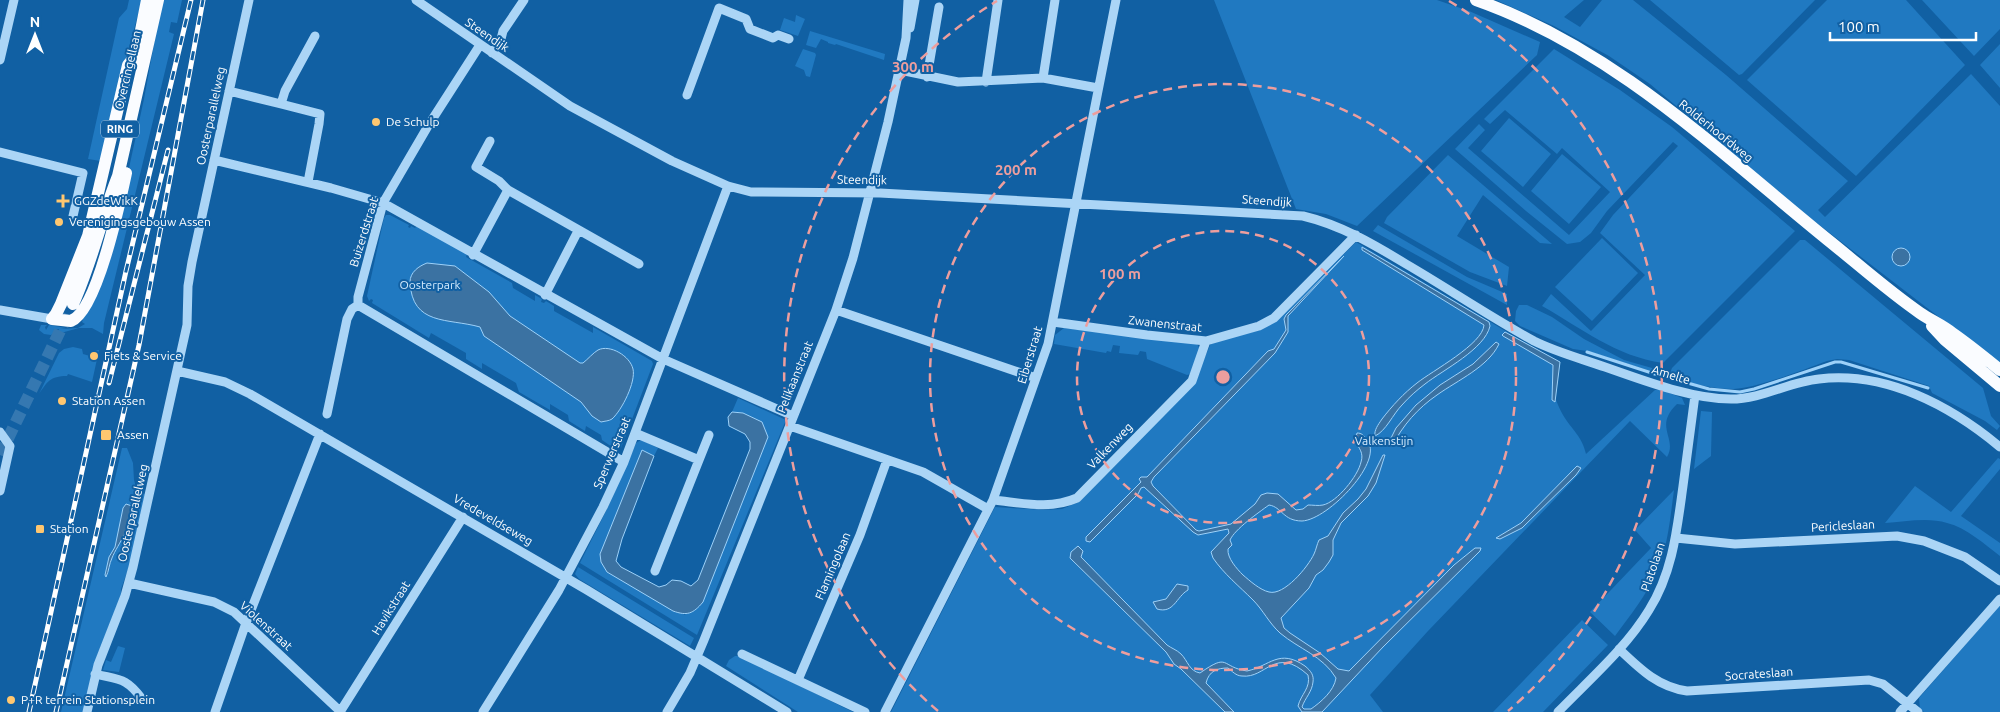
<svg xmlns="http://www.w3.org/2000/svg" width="2000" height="712" font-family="Ubuntu,sans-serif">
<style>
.green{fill:#2079c1}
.water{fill:#3b72a2;stroke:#9dd1f9}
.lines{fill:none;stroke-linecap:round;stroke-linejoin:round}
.stream{stroke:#9dd1f9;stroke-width:3}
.major-tunnel{stroke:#3578b1;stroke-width:12;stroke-dasharray:12 6;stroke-linecap:butt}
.minor{stroke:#abd5f6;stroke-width:9}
.major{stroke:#fafcff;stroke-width:12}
.rail-casing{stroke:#fff;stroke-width:5}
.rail{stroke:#1160a3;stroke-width:3;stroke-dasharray:9;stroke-linecap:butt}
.ring{fill:none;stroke:#ed9e9e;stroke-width:2.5;stroke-dasharray:9 6}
.poi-dot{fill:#ffc770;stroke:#1160a3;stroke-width:2}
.labels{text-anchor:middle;stroke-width:4;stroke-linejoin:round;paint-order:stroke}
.shield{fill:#1160a3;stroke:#b8cfe3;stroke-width:1}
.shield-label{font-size:11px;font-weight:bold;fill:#fff}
.street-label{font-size:12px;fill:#fff;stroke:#1160a3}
.poi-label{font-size:12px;fill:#fff;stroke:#1160a3;text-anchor:start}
.park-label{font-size:12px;fill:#d5ecfe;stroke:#1160a3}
.centre{fill:#ed9e9e;stroke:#1160a3;stroke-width:2.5}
.ring-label{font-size:15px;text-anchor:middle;font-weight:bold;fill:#ed9e9e;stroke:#1160a3;stroke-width:4;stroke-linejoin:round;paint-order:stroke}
</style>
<rect width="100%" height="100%" fill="#1160a3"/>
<path class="green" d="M 129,0 L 142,0 L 111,114 L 101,161 L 88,159 L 119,18 L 127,9 Z
M 162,0 L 182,0 L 177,23 L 171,22 L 169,32 L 174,34 L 104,323 L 103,334 L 92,328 L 79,328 L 57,334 L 59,329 L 55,329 L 58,330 L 51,335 L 44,334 L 39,330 L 41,325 L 47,325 L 45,327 L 46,330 L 49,325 L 66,328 L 60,329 L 78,328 L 85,324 L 82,322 L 119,214 L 144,99 Z
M 1214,0 L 1437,0 L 1469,11 L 1540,42 L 1537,55 L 1357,226 L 1326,214 L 1296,209 Z
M 1496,0 L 1584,0 L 1564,17 L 1580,27 L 1602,0 L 1633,0 L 1726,75 L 1848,181 L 1818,210 L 1825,217 L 1971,74 L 2000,106 L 2000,364 L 1809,217 L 1650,84 L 1609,56 L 1554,26 Z
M 1650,0 L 1815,0 L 1742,74 L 1739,75 Z
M 1827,0 L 1906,0 L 1965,65 L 1856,176 L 1747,80 Z
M 1922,0 L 2000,0 L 2000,29 L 1974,56 Z
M 796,15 L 805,19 L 798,36 L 780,30 L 784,18 L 795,22 Z
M 810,31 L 885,54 L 884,60 L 836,44 L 835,45 L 828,43 L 828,42 L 821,39 L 816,48 L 806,45 Z
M 2000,44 L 2000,88 L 1980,65 Z
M 803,49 L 815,53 L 816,55 L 810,77 L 806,76 L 804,70 L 795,66 Z
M 1554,49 L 1620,90 L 1672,127 L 1795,231 L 1663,363 C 1615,356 1583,329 1542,306 L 1551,294 L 1591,331 L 1645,275 L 1600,233 L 1613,215 L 1678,146 L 1673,142 L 1607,211 L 1591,233 L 1580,242 L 1567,244 L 1526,211 L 1455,149 L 1479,124 L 1485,130 L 1468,148 L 1569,235 L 1610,192 L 1562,148 L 1557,154 L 1505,110 L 1490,124 L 1484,119 Z
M 1509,118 L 1551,154 L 1523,187 L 1481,151 Z
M 1562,154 L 1601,187 L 1569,224 L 1531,191 Z
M 1448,155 L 1552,244 L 1540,243 L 1483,195 L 1457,236 L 1509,267 L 1507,286 L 1470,272 L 1384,223 L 1387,217 Z
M 386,215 L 390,215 L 409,225 L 408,227 L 410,228 L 411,226 L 415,228 L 417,226 L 467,254 L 466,257 L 512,283 L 513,288 L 535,301 L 535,295 L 542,299 L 541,302 L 544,303 L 546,301 L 554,306 L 554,311 L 593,333 L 593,327 L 652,361 L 653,364 L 621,448 L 615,449 L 602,440 L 601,435 L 586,426 L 585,431 L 569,421 L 568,415 L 550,404 L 550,410 L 519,392 L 516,383 L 482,363 L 482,369 L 466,359 L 466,353 L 431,333 L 429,338 L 372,303 L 373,300 L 371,299 L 369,301 L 367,296 L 384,218 Z
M 1378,225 L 1467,277 L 1507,294 L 1507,305 L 1373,231 Z
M 1602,238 L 1638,273 L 1592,321 L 1555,287 Z
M 1800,240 L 1805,240 L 1983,388 L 1991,416 L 2000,426 L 1997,430 L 1985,421 L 1932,393 L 1929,386 L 1849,360 L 1837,359 L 1827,361 C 1803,370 1757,388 1734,389 C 1711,389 1691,383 1669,376 L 1672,368 Z
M 1356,242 L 1554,360 L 1555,402 L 1556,400 C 1558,405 1560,410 1563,415 C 1572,430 1582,436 1586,454 L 1655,390 L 1662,390 L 1682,398 L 1685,405 L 1677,404 C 1653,427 1678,438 1667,457 L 1630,421 L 1428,631 L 1370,695 L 1383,712 L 891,712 L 995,507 L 1044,510 L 1062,509 L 1079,502 L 1194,382 L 1211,343 L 1263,329 L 1288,310 Z
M 1519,305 L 1527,305 L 1552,317 L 1584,339 L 1624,360 L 1659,370 L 1657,373 L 1587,351 L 1573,349 L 1520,326 L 1515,321 L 1516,311 Z
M 1064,328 L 1197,344 L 1200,349 L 1190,374 L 1187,375 L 1147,359 L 1146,352 L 1140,351 L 1138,355 L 1119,353 L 1120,346 L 1113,345 L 1111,352 L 1107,351 L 1106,353 L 1054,344 L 1055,335 Z
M 73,347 L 82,349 L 83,354 L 90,356 L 93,351 L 99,350 L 92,382 L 68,374 L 67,376 C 50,376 47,382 39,394 L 59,353 L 64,349 Z
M 738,398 L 786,420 L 697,635 L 580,563 L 608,507 L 636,443 L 641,440 L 658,448 L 654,456 L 643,451 L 600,554 L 685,615 L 768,437 L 743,413 L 732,412 Z
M 1701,411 L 1712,412 L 1711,456 L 1694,469 Z
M 122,448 L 127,448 L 133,463 L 134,480 L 137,491 L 145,494 L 130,564 L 121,589 L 121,595 L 97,656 L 83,712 L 61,712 Z
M 1998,458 L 2000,459 L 2000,469 L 1961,516 L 2000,543 L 2000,556 C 1984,544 1967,528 1947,523 C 1928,517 1904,522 1885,523 L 1915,486 L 1951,512 Z
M 1674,490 C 1671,512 1669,534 1663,555 C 1655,584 1633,612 1615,636 L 1590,612 L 1651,548 L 1635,530 Z
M 578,567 L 694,638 L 690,646 L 579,579 L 575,574 Z
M 2000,605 L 2000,712 L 1924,712 L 1920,709 L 1919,698 Z
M 1582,620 L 1608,645 L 1543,712 L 1493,712 Z
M 118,646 L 125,648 L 119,672 L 103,670 L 106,660 L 111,662 Z
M 735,656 L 739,656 L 853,712 L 798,712 L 726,666 L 729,660 Z"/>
<path class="water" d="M 1362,247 L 1489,322 L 1490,326 C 1485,349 1443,370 1425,384 C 1417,390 1409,397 1402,405 C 1393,414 1386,431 1375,436 C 1374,430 1378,425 1382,419 C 1392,406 1404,393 1417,383 C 1432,371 1483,344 1484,325 L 1362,250 Z
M1892 257a9 9 0 1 1 18 0a9 9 0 1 1-18 0Z
M 1344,256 L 1288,316 L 1288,332 L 1275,353 L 1154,477 L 1151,482 L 1153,486 L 1196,530 L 1199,531 L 1231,524 L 1255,504 L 1261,495 L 1267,493 L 1278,494 L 1296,510 L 1303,509 L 1308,505 C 1313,505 1318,506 1323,505 C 1337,502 1358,476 1361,462 C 1364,453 1359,448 1355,441 L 1357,433 C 1362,433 1363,435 1366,439 C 1387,459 1328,520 1302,521 C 1283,521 1282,507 1269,505 C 1258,513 1235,529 1230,540 L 1232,545 L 1228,549 C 1227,558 1237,569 1243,575 C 1250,581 1260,590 1269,592 C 1284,596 1308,567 1314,554 C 1316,550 1317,544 1319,540 L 1328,536 L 1343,513 L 1358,499 L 1366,489 L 1383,455 L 1385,455 L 1376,483 L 1368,496 L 1341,523 L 1333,540 L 1333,555 L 1329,562 L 1323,570 L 1316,575 L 1309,588 L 1281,618 L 1284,628 L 1290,633 L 1320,653 L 1338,669 L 1349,671 L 1454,565 L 1475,548 L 1481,548 L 1480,551 L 1383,647 L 1322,712 L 1302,712 L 1298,706 C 1301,694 1311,688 1308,675 C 1275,645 1266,679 1242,676 C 1236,676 1232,671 1228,668 C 1217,668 1209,671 1206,683 L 1234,712 L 1225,712 L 1181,669 L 1174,664 L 1166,652 L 1070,558 L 1071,552 L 1078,546 L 1083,551 L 1081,557 L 1167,645 C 1171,648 1177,650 1181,654 C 1188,661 1189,671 1200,673 C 1230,652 1220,667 1247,671 C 1270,666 1279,648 1305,666 C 1311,671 1314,675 1313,682 C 1312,692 1305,698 1302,707 L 1304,709 L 1311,709 C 1321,702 1334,691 1336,678 C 1323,656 1299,649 1280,633 C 1269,623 1263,610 1253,600 C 1239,586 1224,574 1213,558 L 1211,552 L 1229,533 L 1228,529 L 1198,535 L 1193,532 L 1144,487 L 1141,488 L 1138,494 L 1090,542 L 1086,541 L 1086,537 L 1141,482 L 1139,479 L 1141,477 L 1147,477 L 1268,351 L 1274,349 L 1286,330 L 1284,319 L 1286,315 Z
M 427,263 L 455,266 L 489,292 L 510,316 L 580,363 L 583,363 C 588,359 593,353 598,350 C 610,344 630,356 633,369 C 636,382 622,410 612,419 C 609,421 605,421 601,422 L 592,416 L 581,402 L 484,336 L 480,327 C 448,318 412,326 410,282 C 410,272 419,266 427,263 Z
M 1505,332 L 1560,362 L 1555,402 L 1552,400 L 1553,365 L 1503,336 L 1502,335 Z
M 1496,342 L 1499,344 C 1488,367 1458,380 1437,395 C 1418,408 1403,425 1392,446 L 1390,446 L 1389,442 L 1396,428 L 1416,405 L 1440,385 L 1473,364 Z
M 732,412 L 743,413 L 762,422 L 768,437 L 703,602 C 693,614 687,616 673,611 L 607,572 L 601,562 L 600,554 L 642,450 L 654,456 L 622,539 L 616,561 L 621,567 L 659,587 L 666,585 L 672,580 L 681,581 L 691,586 L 698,580 L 750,449 L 750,442 L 745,434 L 729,426 L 728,417 Z
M 1577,466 L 1581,468 L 1576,475 L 1522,528 L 1500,539 L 1496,538 L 1521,523 Z
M 126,504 L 132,506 C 136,521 117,545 112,558 C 109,564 109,571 106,577 L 105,575 L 109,557 L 115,547 L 123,508 Z
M 1177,584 L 1188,586 L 1188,590 C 1176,597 1174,614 1157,609 L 1153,602 L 1166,599 Z"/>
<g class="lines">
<path class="stream" d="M 1587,352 L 1661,376
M 1670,378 L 1709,389 L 1740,392 L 1754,389 L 1835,362 L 1841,362 L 1928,388"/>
<path class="major-tunnel" d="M 0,455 L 73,304"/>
<path class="minor" d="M 416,0 L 570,106 L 672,161 L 728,186 L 751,192 L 880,193 L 1303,216 C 1341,225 1373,244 1406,264 C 1449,289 1490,317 1534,341 C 1556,352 1582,359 1605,367 C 1643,380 1691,399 1731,399 C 1762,399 1789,382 1819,379 C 1886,371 1951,406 2000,447
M 910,28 L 915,0
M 492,53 L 500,43 L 503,31 L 524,0
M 0,60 L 14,0
M 900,70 L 958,82 L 1043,78 L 1098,88
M 927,77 L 939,7
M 1043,78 L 1055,0
M 986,82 L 998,0
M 229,91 L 281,104
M 687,95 L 719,8 L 746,19 L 750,29 L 773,38 L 778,35 L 789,39
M 490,141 L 476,167 L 499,181 L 508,190 L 639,264
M 0,152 L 83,173 L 73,216
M 214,160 L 331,188 L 383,203 L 663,359 L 793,416
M 308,182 L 319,124 L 320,114 L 281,104 L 285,91 L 315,36
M 473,255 L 508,190
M 545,295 L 578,231
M 358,305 L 624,462
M 0,310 L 52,319
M 836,310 L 1036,378
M 1053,322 L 1147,335 L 1206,341 L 1259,326 L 1274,318 L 1356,235
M 177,371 L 225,382 L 250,394 L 587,590 L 787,712
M 327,414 L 347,319 L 352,309 L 358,305 L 358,297 L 383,203 L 428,126 L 480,45
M 790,426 L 923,472 L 988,509
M 0,432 L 10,446 L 0,491
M 635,433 L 699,460 L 655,571
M 699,460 L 709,435
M 993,500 C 1023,503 1049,510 1077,498 L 1192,381 L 1206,341
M 1676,538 L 1735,544 L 1897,536 L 1924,541 L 1965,557 L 2000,581
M 129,583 L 214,602 L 234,612 L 341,712
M 1619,649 C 1640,669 1658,687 1687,691 L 1869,680 L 1883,684 L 1918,712
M 742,654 L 865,712
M 95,674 C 119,680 126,677 142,699
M 798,680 L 860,535 L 887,460
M 87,712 L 98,665 L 125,596 L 133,567 L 187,325 L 188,286 L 192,262 L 249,0
M 215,712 L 246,623 L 320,434
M 340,712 L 463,517
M 483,712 L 559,590 L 603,507 L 624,462 L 728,186
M 667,712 L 690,673 L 704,640 L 836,310 L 853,258 L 888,122 L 906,38 L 908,0
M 885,712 L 993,500 L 1048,344 L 1116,0
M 1558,712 C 1589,680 1626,648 1649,610 C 1673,572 1677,529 1683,486 C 1687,455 1691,425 1695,395
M 1900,712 L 2000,599"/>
<path class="major" d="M 1476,0 C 1613,48 1718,151 1828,240 C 1858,264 1888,291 1920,313 C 1930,320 1942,325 1952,333 C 1968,344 1984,357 2000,370
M 135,61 L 147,0
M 73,304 C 92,262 101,219 118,176 L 158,0
M 52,319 L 71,321 C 97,311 120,201 126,173
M 52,319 L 56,314 L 61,304 L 88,236 L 128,65 L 137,54
M 1932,326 L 1945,340 L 2000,386"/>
<g class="rail-casing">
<path id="rail" d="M 109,383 L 168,150
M 29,712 L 126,271 L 191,0
M 56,712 L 139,345 L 203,0"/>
</g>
<use href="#rail" class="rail"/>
</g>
<g class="ring">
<circle cx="1223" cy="377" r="146"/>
<circle cx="1223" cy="377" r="293"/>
<path d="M938 711A439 439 0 0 1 997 1M1449 1A439 439 0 0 1 1508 711"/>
</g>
<g class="poi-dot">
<circle cx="376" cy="122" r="5"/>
<path d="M60.5 193.5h5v5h5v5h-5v5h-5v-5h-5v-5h5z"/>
<circle cx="59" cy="222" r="5"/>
<circle cx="94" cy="356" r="5"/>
<circle cx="62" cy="401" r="5"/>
<rect x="100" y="429" width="12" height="12" rx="2.5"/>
<rect x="35" y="524" width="10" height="10" rx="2.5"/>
<circle cx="11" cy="700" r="5"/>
</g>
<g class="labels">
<rect class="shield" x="101" y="120.5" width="38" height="17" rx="4"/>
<g class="shield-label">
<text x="120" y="133">RING</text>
</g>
<g class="street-label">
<text transform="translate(487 35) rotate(34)" y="4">Steendijk</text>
<text transform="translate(128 70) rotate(-77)" y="4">Overcingellaan</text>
<text transform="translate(211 116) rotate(-78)" y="4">Oosterparallelweg</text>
<text transform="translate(1716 131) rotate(39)" y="4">Rolderhoofdweg</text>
<text transform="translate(862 180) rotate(1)" y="4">Steendijk</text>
<text transform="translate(1267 201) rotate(4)" y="4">Steendijk</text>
<text transform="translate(364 232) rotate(-73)" y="4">Buizerdstraat</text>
<text transform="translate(1165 324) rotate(6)" y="4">Zwanenstraat</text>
<text transform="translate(1030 355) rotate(-73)" y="4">Eiberstraat</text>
<text transform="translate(1671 375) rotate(17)" y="4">Amelte</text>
<text transform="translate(795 377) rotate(-68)" y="4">Pelikaanstraat</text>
<text transform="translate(1110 446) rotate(-46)" y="4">Valkenweg</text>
<text transform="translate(612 453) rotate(-67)" y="4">Sperwerstraat</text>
<text transform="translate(133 513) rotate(-77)" y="4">Oosterparallelweg</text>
<text transform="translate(493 520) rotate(30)" y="4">Vredeveldseweg</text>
<text transform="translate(1843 526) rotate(-3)" y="4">Pericleslaan</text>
<text transform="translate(833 566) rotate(-67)" y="4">Flamingolaan</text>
<text transform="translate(1653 567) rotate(-71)" y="4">Platolaan</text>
<text transform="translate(391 608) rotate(-58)" y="4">Havikstraat</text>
<text transform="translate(266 626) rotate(42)" y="4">Violenstraat</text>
<text transform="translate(1759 674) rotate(-4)" y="4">Socrateslaan</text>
</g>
<g class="poi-label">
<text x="386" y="126">De Schulp</text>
<text x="74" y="205">GGZdeWikK</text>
<text x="69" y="226">Verenigingsgebouw Assen</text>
<text x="104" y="360">Fiets &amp; Service</text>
<text x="72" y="405">Station Assen</text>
<text x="117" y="439">Assen</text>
<text x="50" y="533">Station</text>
<text x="21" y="704">P+R terrein Stationsplein</text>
</g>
<g class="park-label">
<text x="430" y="289">Oosterpark</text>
<text x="1384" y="445">Valkenstijn</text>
</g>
</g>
<circle cx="1223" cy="377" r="8" class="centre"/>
<g class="ring-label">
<text x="913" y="72">300 m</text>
<text x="1016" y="175">200 m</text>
<text x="1120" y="279">100 m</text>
</g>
<g transform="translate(35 35)" stroke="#1160a3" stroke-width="4" paint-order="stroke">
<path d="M0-4L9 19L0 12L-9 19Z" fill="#ffffff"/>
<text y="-8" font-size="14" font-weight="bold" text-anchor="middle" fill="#ffffff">N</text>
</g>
<path d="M1830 32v8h146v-8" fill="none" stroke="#ffffff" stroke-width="2.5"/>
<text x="1838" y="32" font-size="15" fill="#ffffff" stroke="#1160a3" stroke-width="4" paint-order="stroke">100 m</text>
</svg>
